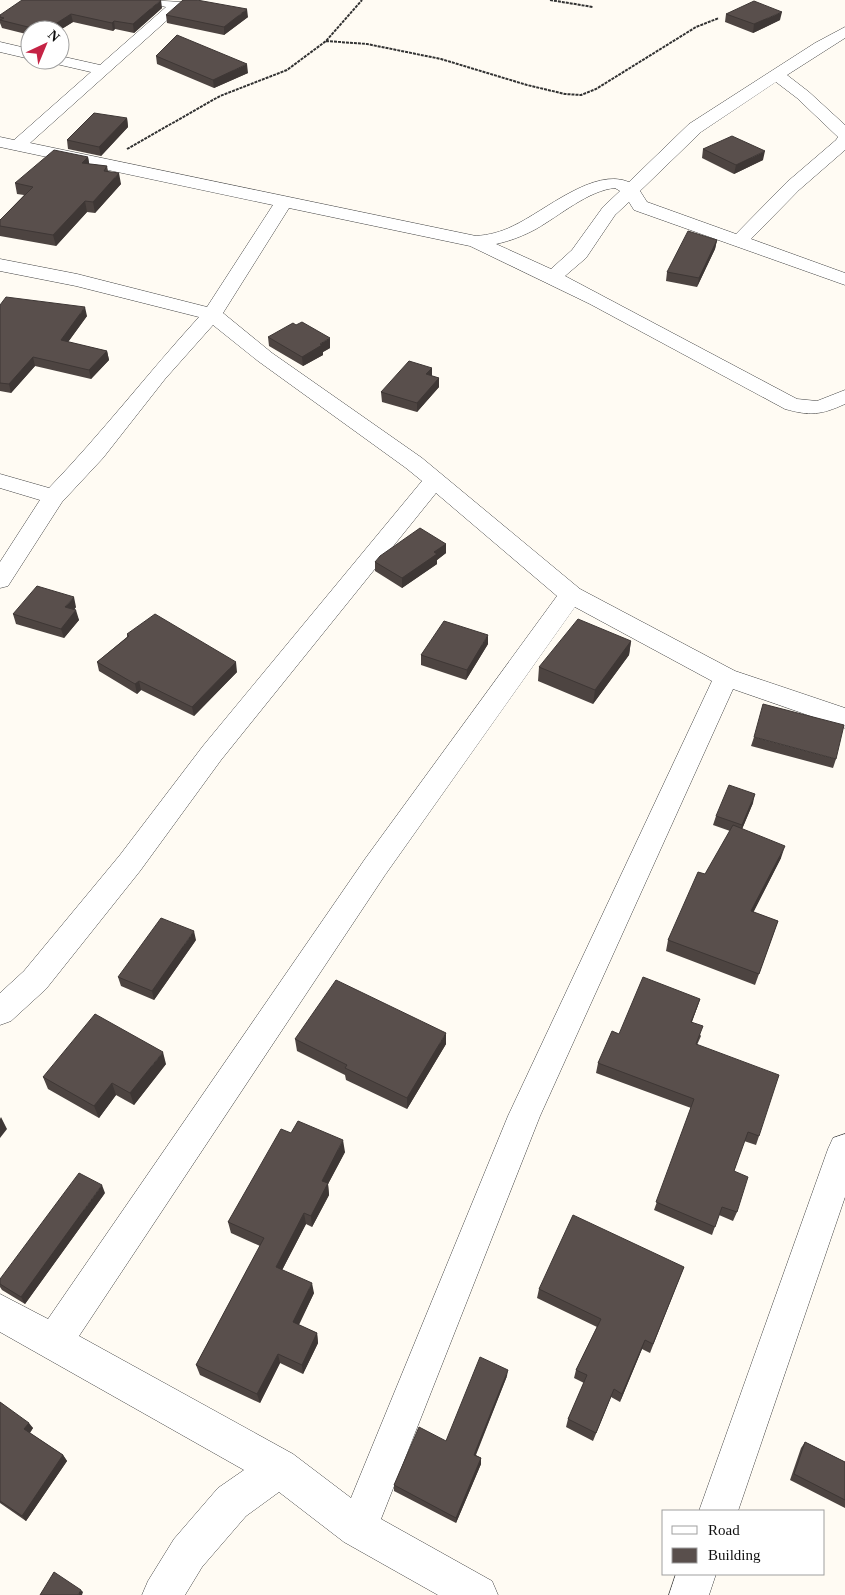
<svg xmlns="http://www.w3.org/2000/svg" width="845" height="1595" font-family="Georgia,serif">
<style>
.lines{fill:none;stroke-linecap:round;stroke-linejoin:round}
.minor-casing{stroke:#434343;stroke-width:1}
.path{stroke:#323232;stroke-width:2;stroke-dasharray:3 1;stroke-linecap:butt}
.minor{fill:#fff;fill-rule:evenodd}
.wall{fill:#4d4441}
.shaded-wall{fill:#3e3735}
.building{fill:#594f4c;stroke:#3e3735}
</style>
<rect width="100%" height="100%" fill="#fffbf3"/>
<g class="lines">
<g class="minor-casing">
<path id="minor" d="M 147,0 L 182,2 L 184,5 L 30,143 L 476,236 C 489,235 501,232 513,226 C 545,211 594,167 629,182 L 689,124 L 815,43 L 845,27 L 845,38 L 787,75 L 809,92 L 845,125 L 845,150 L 799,190 L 751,239 L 845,273 L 845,285 L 634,210 L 629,202 L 615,215 L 586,258 L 565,276 L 797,399 L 817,401 L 845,390 L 845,404 C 821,415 810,416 785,409 L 590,304 L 470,246 L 289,208 L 223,313 L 272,353 L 422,458 L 580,589 L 735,671 L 845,708 L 845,728 L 733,689 L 540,1116 L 381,1519 L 492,1581 L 498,1595 L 438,1595 L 344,1542 L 279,1492 L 246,1516 L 202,1567 L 185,1595 L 142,1595 L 148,1581 L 174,1539 L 218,1488 L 244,1470 L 0,1332 L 0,1294 L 48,1319 L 365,859 L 557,596 L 436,493 L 221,760 L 140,871 L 46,989 L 11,1021 L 0,1025 L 0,993 L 24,971 L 120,855 L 203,746 L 422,481 L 406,468 L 258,361 L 213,325 L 165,379 L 103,458 L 62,502 L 8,586 L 0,588 L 0,562 L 40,500 L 0,488 L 0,474 L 49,488 C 102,433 148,373 199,317 L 76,286 L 0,271 L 0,259 L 77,274 L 207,307 L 273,205 L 0,147 L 0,137 L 14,140 L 91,72 L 52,63 L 50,60 L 60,60 L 60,56 L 100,65 L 166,7 L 149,3 ZM 776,82 L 797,98 L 838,137 L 836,140 L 787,182 L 736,234 L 647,202 L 640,191 L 701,132 ZM 615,188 L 620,191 L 603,207 L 572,250 L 551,269 L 496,244 C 510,241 523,236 536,229 C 559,216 589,190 615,188 ZM 575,607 L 712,681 L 508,1116 L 351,1498 L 293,1454 L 79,1336 L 385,875 Z
M 0,42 L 30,49 L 30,59 L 0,52 Z
M 845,1134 L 845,1197 L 738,1511 L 699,1511 L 828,1149 L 833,1138 Z
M 676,1574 L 716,1574 L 709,1595 L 669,1595 Z"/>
</g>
<path class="path" d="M 550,0 L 593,7
M 326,41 L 367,44 L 441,59 L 527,85 L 565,94 L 581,95 L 596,89 L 696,27 L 719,18
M 127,149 L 220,96 L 287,70 L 326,41 L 362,0"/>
<use href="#minor" class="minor"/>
</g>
<path class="wall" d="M 162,8 L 134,33 L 115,29 L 113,31 L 73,22 L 60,30 L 30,30 L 30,35 L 2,28 L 0,23 L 0,15 Z
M 726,14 L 780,20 L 753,33 L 725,22 Z
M 166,15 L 248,17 L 224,35 L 167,23 Z
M 156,56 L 248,73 L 214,88 L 157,64 Z
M 127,118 L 128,127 L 101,156 L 68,149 L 67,140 Z
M 703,149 L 763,160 L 734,174 L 702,158 Z
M 88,157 L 89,164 L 107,166 L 108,171 L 121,184 L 95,213 L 87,212 L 56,246 L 0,236 L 0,220 L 24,195 L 17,194 L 15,183 Z
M 717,240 L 715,249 L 697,287 L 666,281 L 667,272 Z
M 0,305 L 87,316 L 68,342 L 107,351 L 109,360 L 91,379 L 35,366 L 11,393 L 0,391 Z
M 268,337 L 330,348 L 323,352 L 323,355 L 303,366 L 269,346 Z
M 432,368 L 432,376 L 439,378 L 439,387 L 417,412 L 382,402 L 381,392 Z
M 446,544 L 446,553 L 437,560 L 437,564 L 402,588 L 375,571 L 375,562 Z
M 76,607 L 74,610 L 79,620 L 64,638 L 16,624 L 13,614 Z
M 127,634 L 237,672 L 194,716 L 141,690 L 137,694 L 99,671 L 97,662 L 127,637 Z
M 631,641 L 629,655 L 593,704 L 538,681 L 539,667 Z
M 488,644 L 466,680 L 421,665 L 421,655 Z
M 754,737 L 836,759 L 833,768 L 751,746 Z
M 753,803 L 742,829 L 781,858 L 753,912 L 778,921 L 755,985 L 666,951 L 668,940 L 730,831 L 713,825 L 716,816 Z
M 196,940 L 154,1000 L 121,986 L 118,977 Z
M 700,999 L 692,1022 L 701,1036 L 697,1045 L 759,1136 L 756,1145 L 744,1141 L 734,1171 L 737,1212 L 733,1221 L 719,1215 L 712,1235 L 654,1210 L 691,1108 L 596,1073 L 598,1063 L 619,1034 Z
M 295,1039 L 446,1044 L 407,1109 L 346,1080 L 345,1075 L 297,1051 Z
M 166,1064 L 134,1105 L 116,1095 L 99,1118 L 48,1089 L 43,1077 Z
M 291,1133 L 345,1152 L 328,1184 L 329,1195 L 312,1227 L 306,1224 L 282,1270 L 314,1293 L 299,1325 L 317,1333 L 318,1343 L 303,1374 L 280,1363 L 260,1403 L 200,1375 L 196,1365 L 260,1246 L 231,1233 L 228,1222 Z
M 105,1193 L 25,1304 L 2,1290 L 0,1287 L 0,1279 Z
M 684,1267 L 650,1353 L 642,1349 L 620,1402 L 611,1397 L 593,1441 L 566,1427 L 568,1419 L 584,1383 L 574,1378 L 576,1370 L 597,1327 L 537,1298 L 539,1289 Z
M 507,1376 L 476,1455 L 481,1458 L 481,1464 L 456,1523 L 394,1491 L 394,1485 L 446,1441 Z
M 0,1402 L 33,1428 L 30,1433 L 63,1455 L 67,1461 L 26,1521 L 0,1503 Z
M 805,1442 L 845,1462 L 845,1508 L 790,1480 L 801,1448 Z"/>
<path class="shaded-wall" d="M 161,0 L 162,8 L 134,33 L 133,24 Z
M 247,9 L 248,17 L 224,35 L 224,27 Z
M 782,12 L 780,20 L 753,33 L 754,24 Z
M 71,14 L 73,22 L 60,30 L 46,30 Z
M 114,21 L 115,29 L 113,31 L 112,23 Z
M 247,64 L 248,73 L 214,88 L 213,80 Z
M 127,118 L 128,127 L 101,156 L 99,147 Z
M 765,151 L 763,160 L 734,174 L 736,165 Z
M 88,157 L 90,168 L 82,163 Z
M 119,173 L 121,184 L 95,213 L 93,202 Z
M 85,201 L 87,212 L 56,246 L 53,235 Z
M 717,240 L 715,249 L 697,287 L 699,278 Z
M 85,307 L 87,316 L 63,349 L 61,340 Z
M 330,338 L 330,348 L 323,352 L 323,355 L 303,366 L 302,357 L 320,344 Z
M 107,351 L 109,360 L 91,379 L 89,370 Z
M 33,357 L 35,366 L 11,393 L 9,384 Z
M 432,368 L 432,377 L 426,374 Z
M 439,378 L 439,387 L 417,412 L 417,403 Z
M 446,544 L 446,553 L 437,560 L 437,564 L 402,588 L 402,578 L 434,552 Z
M 74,597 L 76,607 L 68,617 L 65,607 Z
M 76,610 L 79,620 L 64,638 L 61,629 Z
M 488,635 L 488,644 L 466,680 L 467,670 Z
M 631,641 L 629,655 L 593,704 L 595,690 Z
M 236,662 L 237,672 L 194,716 L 192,707 Z
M 139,681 L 141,690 L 137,694 L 135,684 Z
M 755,794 L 753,803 L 740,834 L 742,825 Z
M 785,846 L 781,858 L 748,923 L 751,911 Z
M 194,931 L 196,940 L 154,1000 L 152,991 Z
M 700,999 L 697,1008 L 688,1031 L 691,1022 Z
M 446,1033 L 446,1044 L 407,1109 L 407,1098 Z
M 163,1052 L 166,1064 L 134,1105 L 130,1093 Z
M 112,1083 L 116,1095 L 99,1118 L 94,1106 Z
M 1,1117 L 7,1129 L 0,1138 L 0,1119 Z
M 343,1140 L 345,1152 L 328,1184 L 329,1195 L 312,1227 L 311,1216 L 322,1181 Z
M 102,1185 L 105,1193 L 25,1304 L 21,1297 Z
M 304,1213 L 306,1224 L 278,1278 L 276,1267 Z
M 312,1283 L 314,1293 L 295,1332 L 293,1322 Z
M 317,1333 L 318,1343 L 303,1374 L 302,1365 Z
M 645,1340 L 642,1349 L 620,1402 L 622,1394 Z
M 278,1354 L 280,1363 L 260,1403 L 257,1394 Z
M 508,1370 L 507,1376 L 473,1461 L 474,1455 Z
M 29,1423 L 33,1428 L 28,1435 L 24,1429 Z
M 63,1455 L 67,1461 L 26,1521 L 22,1516 Z
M 481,1458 L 481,1464 L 456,1523 L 456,1518 Z
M 81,1590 L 83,1592 L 82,1595 L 78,1595 Z"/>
<path class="building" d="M 22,0 L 161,0 L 133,24 L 114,21 L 112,23 L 71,14 L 46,30 L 40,30 L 0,20 L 4,18 L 0,17 L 0,15 Z
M 183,0 L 197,0 L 247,9 L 224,27 L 166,15 Z
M 754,1 L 782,12 L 754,24 L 726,14 Z
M 177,35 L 247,64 L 213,80 L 156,56 Z
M 94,113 L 127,118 L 99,147 L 67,140 Z
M 732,136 L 765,151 L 736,165 L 703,149 Z
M 54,150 L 88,157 L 82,163 L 107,166 L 104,171 L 119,173 L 93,202 L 85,201 L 53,235 L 0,226 L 0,220 L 33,187 L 15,183 Z
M 688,231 L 717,240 L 699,278 L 667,272 Z
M 6,297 L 85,307 L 61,340 L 107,351 L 89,370 L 33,357 L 9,384 L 0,383 L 0,305 Z
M 302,322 L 330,338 L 320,344 L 322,345 L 302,357 L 268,337 L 293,323 L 296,325 Z
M 409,361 L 432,368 L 426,374 L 439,378 L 417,403 L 381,392 Z
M 420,528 L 446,544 L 434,552 L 437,554 L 402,578 L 375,562 L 380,556 Z
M 37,586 L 74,597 L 65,607 L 76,610 L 61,629 L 13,614 Z
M 155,614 L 236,662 L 192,707 L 139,681 L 135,684 L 97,662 L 129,636 L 127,634 Z
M 578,619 L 631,641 L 595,690 L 539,667 Z
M 444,621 L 488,635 L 467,670 L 421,655 Z
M 763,704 L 844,725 L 836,759 L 754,737 Z
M 729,785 L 755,794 L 742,825 L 716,816 Z
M 733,825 L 785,846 L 751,911 L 778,921 L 759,974 L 668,940 L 698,872 L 705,874 Z
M 161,918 L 194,931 L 152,991 L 118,977 Z
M 643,977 L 700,999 L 691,1022 L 703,1026 L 696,1044 L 779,1075 L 759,1136 L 748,1132 L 734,1171 L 748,1177 L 737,1212 L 722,1207 L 715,1227 L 656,1202 L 694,1099 L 598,1063 L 612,1031 L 619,1034 Z
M 336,980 L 446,1033 L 407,1098 L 345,1068 L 347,1065 L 295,1039 Z
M 95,1014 L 163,1052 L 130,1093 L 112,1083 L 94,1106 L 43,1077 Z
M 298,1121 L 343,1140 L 322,1181 L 328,1183 L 311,1216 L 304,1213 L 276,1267 L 312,1283 L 293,1322 L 317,1333 L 302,1365 L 278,1354 L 257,1394 L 196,1365 L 264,1238 L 228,1222 L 281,1129 L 291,1133 Z
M 79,1173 L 102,1185 L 21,1297 L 0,1284 L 0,1279 Z
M 573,1215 L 684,1267 L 653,1344 L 645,1340 L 622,1394 L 614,1389 L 596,1433 L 568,1419 L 587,1375 L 576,1370 L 601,1319 L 539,1289 Z
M 480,1357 L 508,1370 L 474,1455 L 481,1458 L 456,1518 L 394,1485 L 419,1427 L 446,1441 Z
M 0,1402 L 29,1423 L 24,1429 L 63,1455 L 22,1516 L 0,1501 Z
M 805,1442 L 845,1462 L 845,1500 L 794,1474 Z
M 54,1572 L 81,1590 L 78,1595 L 40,1595 Z"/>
<rect x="662" y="1510" width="162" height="65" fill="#ffffff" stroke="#9f9f9f"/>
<rect x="672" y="1526" width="25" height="8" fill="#ffffff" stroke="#9f9f9f"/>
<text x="708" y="1535" font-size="15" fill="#101010">Road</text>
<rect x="672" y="1548" width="25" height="15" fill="#594f4c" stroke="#9f9f9f"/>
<text x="708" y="1560" font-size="15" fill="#101010">Building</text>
<g transform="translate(45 45) rotate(44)"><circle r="24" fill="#ffffff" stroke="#9f9f9f"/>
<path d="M0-4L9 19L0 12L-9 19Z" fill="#c52345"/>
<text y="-8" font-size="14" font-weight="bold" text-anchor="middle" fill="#101010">N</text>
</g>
</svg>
